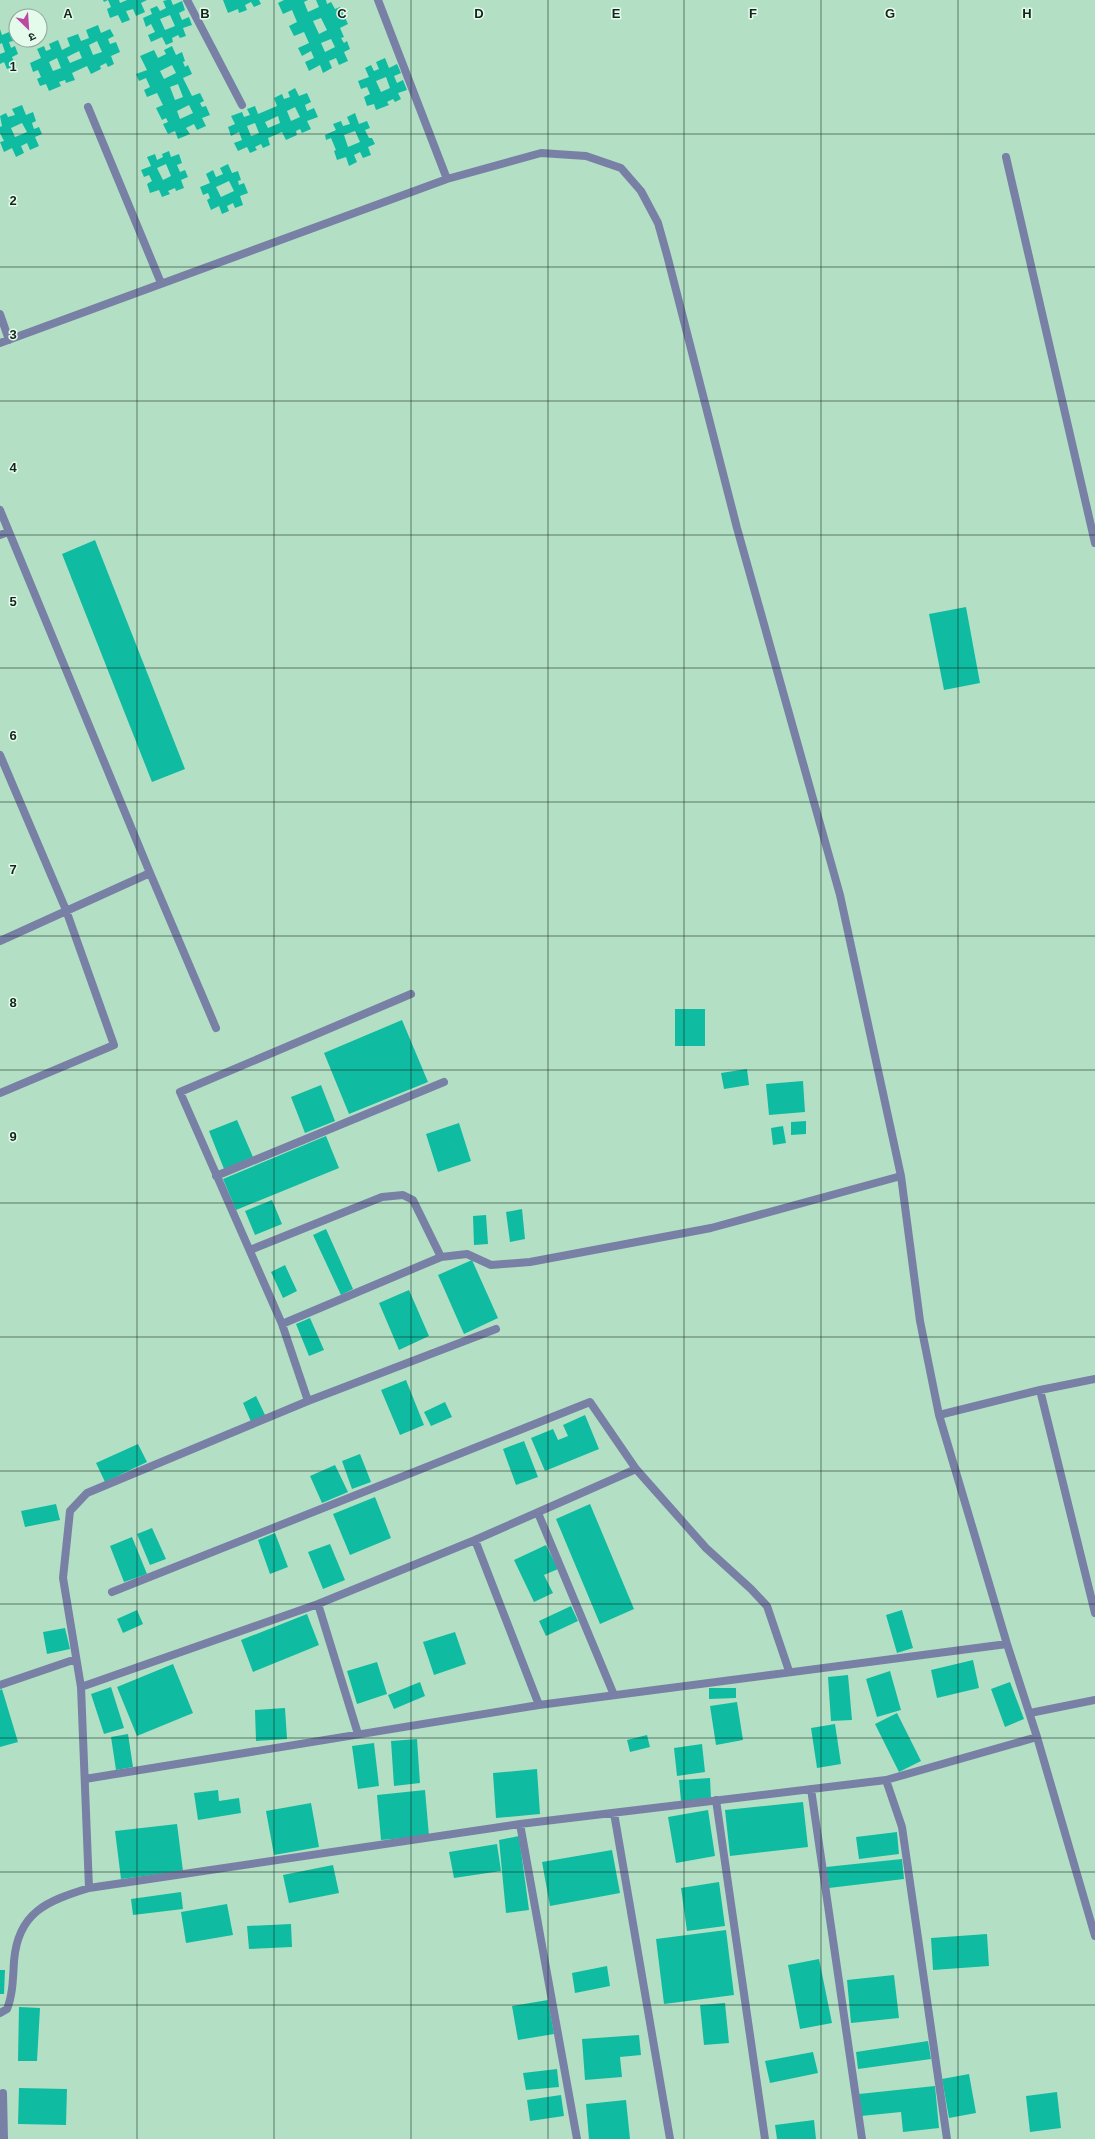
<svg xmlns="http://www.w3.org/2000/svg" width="1095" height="2139" font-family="Arial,'Noto Sans Devanagari',sans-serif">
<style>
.building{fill:#0fbca1;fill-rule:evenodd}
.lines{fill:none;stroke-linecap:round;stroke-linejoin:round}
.minor{stroke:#7980a6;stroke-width:8}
.grid{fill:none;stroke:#13241a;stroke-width:1;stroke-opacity:0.55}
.grid-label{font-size:13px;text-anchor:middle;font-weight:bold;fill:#13241a;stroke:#e4fbec;stroke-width:3;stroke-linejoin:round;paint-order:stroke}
</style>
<rect width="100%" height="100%" fill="#b3e0c4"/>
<path class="building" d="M 103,0 L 119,0 L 120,3 L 127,0 L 147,0 L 141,3 L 145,12 L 136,16 L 133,9 L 126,11 L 130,20 L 122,23 L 118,15 L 110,18 L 107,9 L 111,7 L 108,0 L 104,2 Z
M 167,0 L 171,0 L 173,5 L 182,1 L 185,10 L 179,13 L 182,20 L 189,17 L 192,25 L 183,28 L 186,36 L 180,38 L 178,35 L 172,38 L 173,42 L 166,45 L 162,37 L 151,42 L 148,35 L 155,32 L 151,24 L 146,27 L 143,18 L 152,14 L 150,9 L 157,6 L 160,11 L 166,8 L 163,1 ZM 170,15 L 175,26 L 165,30 L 160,19 Z
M 223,0 L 259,0 L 261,4 L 254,7 L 251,2 L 245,5 L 247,10 L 239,13 L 238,9 L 228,13 Z
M 284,0 L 308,0 L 304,2 L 308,12 L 319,7 L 316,0 L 326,0 L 327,4 L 331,2 L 335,9 L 340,7 L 348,24 L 340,28 L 344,37 L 341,38 L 344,43 L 347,41 L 350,49 L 344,52 L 348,61 L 339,65 L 336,58 L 329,61 L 332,68 L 323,73 L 320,65 L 309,71 L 305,62 L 314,58 L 311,51 L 302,56 L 298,48 L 309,43 L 304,32 L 294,36 L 289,26 L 297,22 L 292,10 L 283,14 L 278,3 ZM 321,18 L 327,30 L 319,34 L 313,21 ZM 331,39 L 335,47 L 325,52 L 321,43 Z
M 98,25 L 101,33 L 110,29 L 114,36 L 108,39 L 110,44 L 116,42 L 120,52 L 111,56 L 114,64 L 108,67 L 106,63 L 100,66 L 101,69 L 91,74 L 87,66 L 72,73 L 75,80 L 66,83 L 65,80 L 59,82 L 61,86 L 49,91 L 46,84 L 40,86 L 37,79 L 41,77 L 38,70 L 33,72 L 30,63 L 41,58 L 37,49 L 44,46 L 46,51 L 51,49 L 49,44 L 58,40 L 62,50 L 70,46 L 67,38 L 78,34 L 81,41 L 89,38 L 86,30 ZM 97,41 L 102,52 L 93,55 L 89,45 ZM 79,51 L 82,58 L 70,63 L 67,57 ZM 57,58 L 61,68 L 53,71 L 49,62 Z
M 0,29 L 2,35 L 9,32 L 13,41 L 9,42 L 11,48 L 15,46 L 18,54 L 12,57 L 16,66 L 7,69 L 4,62 L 0,64 L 0,54 L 5,52 L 2,43 L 0,44 Z
M 172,46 L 176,55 L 182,52 L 185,61 L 183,62 L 185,67 L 188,65 L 192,74 L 183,78 L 192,96 L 200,93 L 204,101 L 200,103 L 202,107 L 206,106 L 210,115 L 202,118 L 206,126 L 197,130 L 194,124 L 186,128 L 190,134 L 178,139 L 175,131 L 168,134 L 163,124 L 168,122 L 166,118 L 162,120 L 156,108 L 163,105 L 157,93 L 147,97 L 144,90 L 150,87 L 146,78 L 139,81 L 136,74 L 147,70 L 140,56 L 154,50 L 158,58 L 166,54 L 164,50 ZM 172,65 L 176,73 L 164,79 L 160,71 ZM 178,84 L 183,97 L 175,100 L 170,87 ZM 189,105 L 193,113 L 180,119 L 177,111 Z
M 385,58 L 389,68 L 397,64 L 401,73 L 394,76 L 397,83 L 403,80 L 407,90 L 398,93 L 401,99 L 395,102 L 393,99 L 387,102 L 389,105 L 376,110 L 374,104 L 367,106 L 364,97 L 370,94 L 367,87 L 361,89 L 358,81 L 369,77 L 365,68 L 371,65 L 374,71 L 379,69 L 376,62 ZM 386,77 L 390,88 L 381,92 L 376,81 Z
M 295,88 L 299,96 L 307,93 L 311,102 L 305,105 L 307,111 L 314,108 L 318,117 L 307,121 L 311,129 L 302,133 L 300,129 L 296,131 L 297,135 L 286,140 L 282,132 L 268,138 L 270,145 L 263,148 L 261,144 L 255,147 L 257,150 L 250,153 L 247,147 L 238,151 L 234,143 L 242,140 L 239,132 L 231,136 L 228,127 L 235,124 L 231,116 L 242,112 L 244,117 L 250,115 L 247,109 L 255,106 L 258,114 L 277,106 L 274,98 L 282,94 L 284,99 L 290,97 L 288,92 ZM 295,107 L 300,117 L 291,121 L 287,111 ZM 278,116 L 280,123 L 268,128 L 265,122 ZM 255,123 L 259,133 L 251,136 L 247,126 Z
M 22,105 L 26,115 L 33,112 L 36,121 L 32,123 L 34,129 L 39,127 L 42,134 L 35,137 L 39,146 L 30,150 L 27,143 L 21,146 L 24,153 L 16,157 L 12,148 L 4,152 L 0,142 L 4,141 L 0,133 L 0,127 L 2,126 L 0,116 L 6,113 L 8,117 L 15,115 L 12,109 ZM 22,123 L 27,132 L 15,137 L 11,128 Z
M 355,113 L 359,124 L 367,121 L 370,128 L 365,130 L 369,138 L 372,138 L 375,144 L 368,147 L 371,155 L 363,158 L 360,152 L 354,155 L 357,162 L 349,166 L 346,157 L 337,160 L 334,151 L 336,150 L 331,138 L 326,140 L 325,135 L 336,130 L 333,124 L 341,121 L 343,126 L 350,124 L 347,117 ZM 355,131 L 360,142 L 348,147 L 344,135 Z
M 169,151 L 171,157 L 179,154 L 182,163 L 177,165 L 180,172 L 185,170 L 188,177 L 181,180 L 184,188 L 176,191 L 175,188 L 168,191 L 170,194 L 162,197 L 159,190 L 150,193 L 147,184 L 152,181 L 149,175 L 144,177 L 141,170 L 151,166 L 147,157 L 155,154 L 157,160 L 163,157 L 162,154 ZM 166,164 L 171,176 L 163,180 L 157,168 Z
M 228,164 L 232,173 L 238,171 L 241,180 L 238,181 L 239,185 L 244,183 L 248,193 L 240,196 L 243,205 L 235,208 L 233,203 L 227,206 L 229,211 L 222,214 L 219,206 L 211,210 L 207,200 L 210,198 L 208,193 L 203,195 L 200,187 L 210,183 L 206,174 L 213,170 L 216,177 L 223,174 L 220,168 ZM 229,181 L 234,191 L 221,197 L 216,187 Z
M 95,540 L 185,769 L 152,782 L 62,554 Z
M 966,607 L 980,683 L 944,690 L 929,614 Z
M 675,1009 L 705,1009 L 705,1046 L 675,1046 Z
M 402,1020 L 428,1082 L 349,1114 L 324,1053 Z
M 747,1069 L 749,1085 L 724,1089 L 721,1073 Z
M 803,1081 L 805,1112 L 769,1115 L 766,1084 Z
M 321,1085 L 335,1121 L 305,1133 L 291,1097 Z
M 237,1120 L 253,1157 L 224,1169 L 209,1131 Z
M 806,1121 L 806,1134 L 791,1135 L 791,1122 Z
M 459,1123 L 471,1161 L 438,1172 L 426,1134 Z
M 783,1126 L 786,1143 L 773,1145 L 771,1128 Z
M 326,1136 L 339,1168 L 236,1210 L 223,1179 Z
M 272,1200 L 282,1224 L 255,1235 L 245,1211 Z
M 522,1209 L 525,1239 L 510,1242 L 506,1212 Z
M 486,1215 L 488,1244 L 474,1245 L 473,1216 Z
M 326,1229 L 353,1289 L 341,1295 L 313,1235 Z
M 472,1260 L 498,1318 L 464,1334 L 438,1275 Z
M 285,1265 L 297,1291 L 283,1298 L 271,1272 Z
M 409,1290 L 429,1336 L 399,1350 L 379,1303 Z
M 310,1318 L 324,1350 L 309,1356 L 296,1324 Z
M 406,1380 L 424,1425 L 400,1435 L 381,1390 Z
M 256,1396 L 266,1417 L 252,1424 L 243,1403 Z
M 445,1402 L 452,1417 L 431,1426 L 424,1412 Z
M 585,1415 L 599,1449 L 545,1471 L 531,1438 L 553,1429 L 558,1440 L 568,1436 L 563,1425 Z
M 524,1441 L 538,1477 L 516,1485 L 503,1449 Z
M 138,1444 L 147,1462 L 105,1482 L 96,1463 Z
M 360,1454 L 371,1482 L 352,1489 L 342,1461 Z
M 335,1465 L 348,1492 L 322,1503 L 310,1476 Z
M 375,1497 L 391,1538 L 350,1555 L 333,1514 Z
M 56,1504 L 60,1520 L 25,1527 L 21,1511 Z
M 590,1504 L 634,1609 L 600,1624 L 556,1519 Z
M 152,1528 L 166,1559 L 150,1565 L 137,1534 Z
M 275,1533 L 288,1567 L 270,1574 L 258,1540 Z
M 132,1537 L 147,1574 L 124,1582 L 110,1546 Z
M 330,1544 L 345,1580 L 323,1589 L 308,1552 Z
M 546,1545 L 558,1569 L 544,1575 L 553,1593 L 534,1602 L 514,1560 Z
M 571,1606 L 578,1621 L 546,1636 L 539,1621 Z
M 137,1610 L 143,1624 L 123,1633 L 117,1619 Z
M 902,1610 L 913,1648 L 897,1653 L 886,1615 Z
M 307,1614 L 319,1645 L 253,1672 L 241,1640 Z
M 65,1628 L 70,1649 L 47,1654 L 43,1632 Z
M 455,1632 L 466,1664 L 434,1675 L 423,1642 Z
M 973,1660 L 979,1688 L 937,1698 L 931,1670 Z
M 377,1662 L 387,1694 L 357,1704 L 347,1671 Z
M 173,1664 L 193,1713 L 137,1736 L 117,1687 Z
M 890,1671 L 901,1710 L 877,1717 L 866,1679 Z
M 848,1675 L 852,1720 L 831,1721 L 828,1677 Z
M 420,1682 L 425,1696 L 394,1709 L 388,1695 Z
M 1010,1682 L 1024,1719 L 1005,1727 L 991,1689 Z
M 111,1687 L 124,1728 L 104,1734 L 91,1694 Z
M 709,1688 L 736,1688 L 736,1698 L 709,1699 Z
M 2,1689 L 18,1742 L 0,1747 L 0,1690 Z
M 737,1702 L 743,1740 L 716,1745 L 710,1706 Z
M 285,1708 L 287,1739 L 256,1741 L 255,1710 Z
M 897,1713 L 921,1761 L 899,1772 L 875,1724 Z
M 835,1724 L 841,1764 L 817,1768 L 811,1728 Z
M 128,1734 L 133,1767 L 116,1770 L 111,1737 Z
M 647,1735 L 650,1747 L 630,1752 L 627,1740 Z
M 417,1739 L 420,1783 L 394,1786 L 391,1741 Z
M 374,1743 L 379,1786 L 358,1789 L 352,1746 Z
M 702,1744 L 705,1772 L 677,1776 L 674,1748 Z
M 537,1769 L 540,1814 L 496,1818 L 493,1773 Z
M 710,1778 L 711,1799 L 681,1801 L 679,1780 Z
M 218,1790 L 219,1801 L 239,1798 L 241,1813 L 198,1820 L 194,1793 Z
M 425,1790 L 429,1836 L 381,1840 L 377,1795 Z
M 803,1802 L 808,1847 L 730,1856 L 725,1810 Z
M 311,1803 L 319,1847 L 274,1855 L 266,1811 Z
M 708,1810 L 715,1856 L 676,1863 L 668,1817 Z
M 177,1824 L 183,1871 L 121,1879 L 115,1831 Z
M 897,1832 L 899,1854 L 859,1859 L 856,1837 Z
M 519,1836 L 529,1910 L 506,1913 L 499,1840 Z
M 497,1844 L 501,1871 L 454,1878 L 449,1852 Z
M 612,1850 L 620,1893 L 550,1906 L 542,1862 Z
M 902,1859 L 904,1879 L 829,1888 L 826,1867 Z
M 333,1865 L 339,1893 L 289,1903 L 283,1875 Z
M 719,1882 L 725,1926 L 687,1931 L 681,1888 Z
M 181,1892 L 183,1909 L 133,1915 L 131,1899 Z
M 227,1904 L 233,1935 L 186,1943 L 181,1912 Z
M 291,1924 L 292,1947 L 249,1949 L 247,1926 Z
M 726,1930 L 734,1995 L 664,2004 L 656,1939 Z
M 987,1934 L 989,1966 L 933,1970 L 931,1938 Z
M 819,1959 L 832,2023 L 800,2029 L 788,1965 Z
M 607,1966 L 610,1986 L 575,1993 L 572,1973 Z
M 0,1970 L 5,1970 L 4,1994 L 0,1994 Z
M 894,1975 L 899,2018 L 851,2023 L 847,1980 Z
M 548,2000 L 554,2034 L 518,2040 L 512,2006 Z
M 725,2003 L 729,2043 L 704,2045 L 700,2005 Z
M 19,2007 L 40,2008 L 37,2061 L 18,2061 Z
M 639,2035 L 641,2055 L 620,2057 L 622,2077 L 585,2080 L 582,2039 Z
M 928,2041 L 931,2059 L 858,2069 L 856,2052 Z
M 813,2052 L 818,2073 L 770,2083 L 765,2061 Z
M 557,2069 L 559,2087 L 526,2090 L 523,2073 Z
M 969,2074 L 976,2113 L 949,2118 L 942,2079 Z
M 935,2086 L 939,2128 L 903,2132 L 901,2112 L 861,2116 L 859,2094 Z
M 19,2088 L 67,2089 L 66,2125 L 18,2124 Z
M 1057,2092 L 1061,2128 L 1030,2132 L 1026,2096 Z
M 561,2095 L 564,2116 L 530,2121 L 527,2100 Z
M 626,2100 L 630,2139 L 589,2139 L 586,2104 Z
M 814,2120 L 816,2139 L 777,2139 L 775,2125 Z"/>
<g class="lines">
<path class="minor" d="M 187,0 L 242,105
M 378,0 L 447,179
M 88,107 L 161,283
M 1006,157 L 1095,543
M 0,314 L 9,340
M 0,343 L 447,179 L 541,153 L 586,156 L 621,168 L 641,191 L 658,223 L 667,255 L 737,528 L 840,895 L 901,1176 L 920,1321 L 939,1415 L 1007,1644 L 1037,1737 L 1095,1936
M 0,510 L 150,873 L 216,1028
M 0,535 L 8,532
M 0,755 L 66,910 L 114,1045 L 0,1093
M 0,941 L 150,873
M 216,1176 L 444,1082
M 250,1250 L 382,1197 L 403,1195 L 413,1200 L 441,1257
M 282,1324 L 441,1257 L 467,1254 L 491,1265 L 530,1262 L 711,1228 L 901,1176
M 1040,1390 L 1095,1613
M 308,1401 L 282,1324 L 180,1092 L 411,994
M 939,1415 L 1040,1390 L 1095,1379
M 538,1513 L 614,1695
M 475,1540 L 539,1705
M 112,1592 L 590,1402 L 636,1469 L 706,1548 L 751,1589 L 767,1606 L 789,1671
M 318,1604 L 358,1734
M 0,1685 L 76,1659
M 81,1687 L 63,1578 L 70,1511 L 87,1493 L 308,1401 L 496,1329
M 1030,1713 L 1095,1700
M 85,1779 L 539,1705 L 1007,1644
M 886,1780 L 1037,1737
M 811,1789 L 862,2139
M 716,1800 L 765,2139
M 614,1813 L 670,2139
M 520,1824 L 577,2139
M 89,1888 L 81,1687 L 318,1604 L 475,1540 L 636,1469
M 0,2013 L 7,2009 C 13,1994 13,1977 14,1961 C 18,1912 47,1901 89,1888 L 520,1824 L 886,1780 L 902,1827 L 947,2139
M 3,2093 L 4,2139"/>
</g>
<path class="grid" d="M 137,0 L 137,2139M 274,0 L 274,2139M 411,0 L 411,2139M 548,0 L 548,2139M 684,0 L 684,2139M 821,0 L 821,2139M 958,0 L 958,2139M 0,134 L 1095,134M 0,267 L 1095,267M 0,401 L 1095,401M 0,535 L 1095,535M 0,668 L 1095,668M 0,802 L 1095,802M 0,936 L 1095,936M 0,1070 L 1095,1070M 0,1203 L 1095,1203M 0,1337 L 1095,1337M 0,1471 L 1095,1471M 0,1604 L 1095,1604M 0,1738 L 1095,1738M 0,1872 L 1095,1872M 0,2005 L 1095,2005"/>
<g class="grid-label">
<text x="68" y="18">A</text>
<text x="205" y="18">B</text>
<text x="342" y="18">C</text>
<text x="479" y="18">D</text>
<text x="616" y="18">E</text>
<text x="753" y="18">F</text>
<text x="890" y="18">G</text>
<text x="1027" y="18">H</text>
<text x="13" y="71">1</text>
<text x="13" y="205">2</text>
<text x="13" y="339">3</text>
<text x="13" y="472">4</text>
<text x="13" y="606">5</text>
<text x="13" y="740">6</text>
<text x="13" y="874">7</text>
<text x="13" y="1007">8</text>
<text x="13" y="1141">9</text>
</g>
<g transform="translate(28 28) rotate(155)"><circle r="19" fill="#e4fbec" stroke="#90a598"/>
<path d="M0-3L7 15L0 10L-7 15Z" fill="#bc49a2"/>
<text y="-6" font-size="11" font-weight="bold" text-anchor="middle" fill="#13241a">उ</text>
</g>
</svg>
